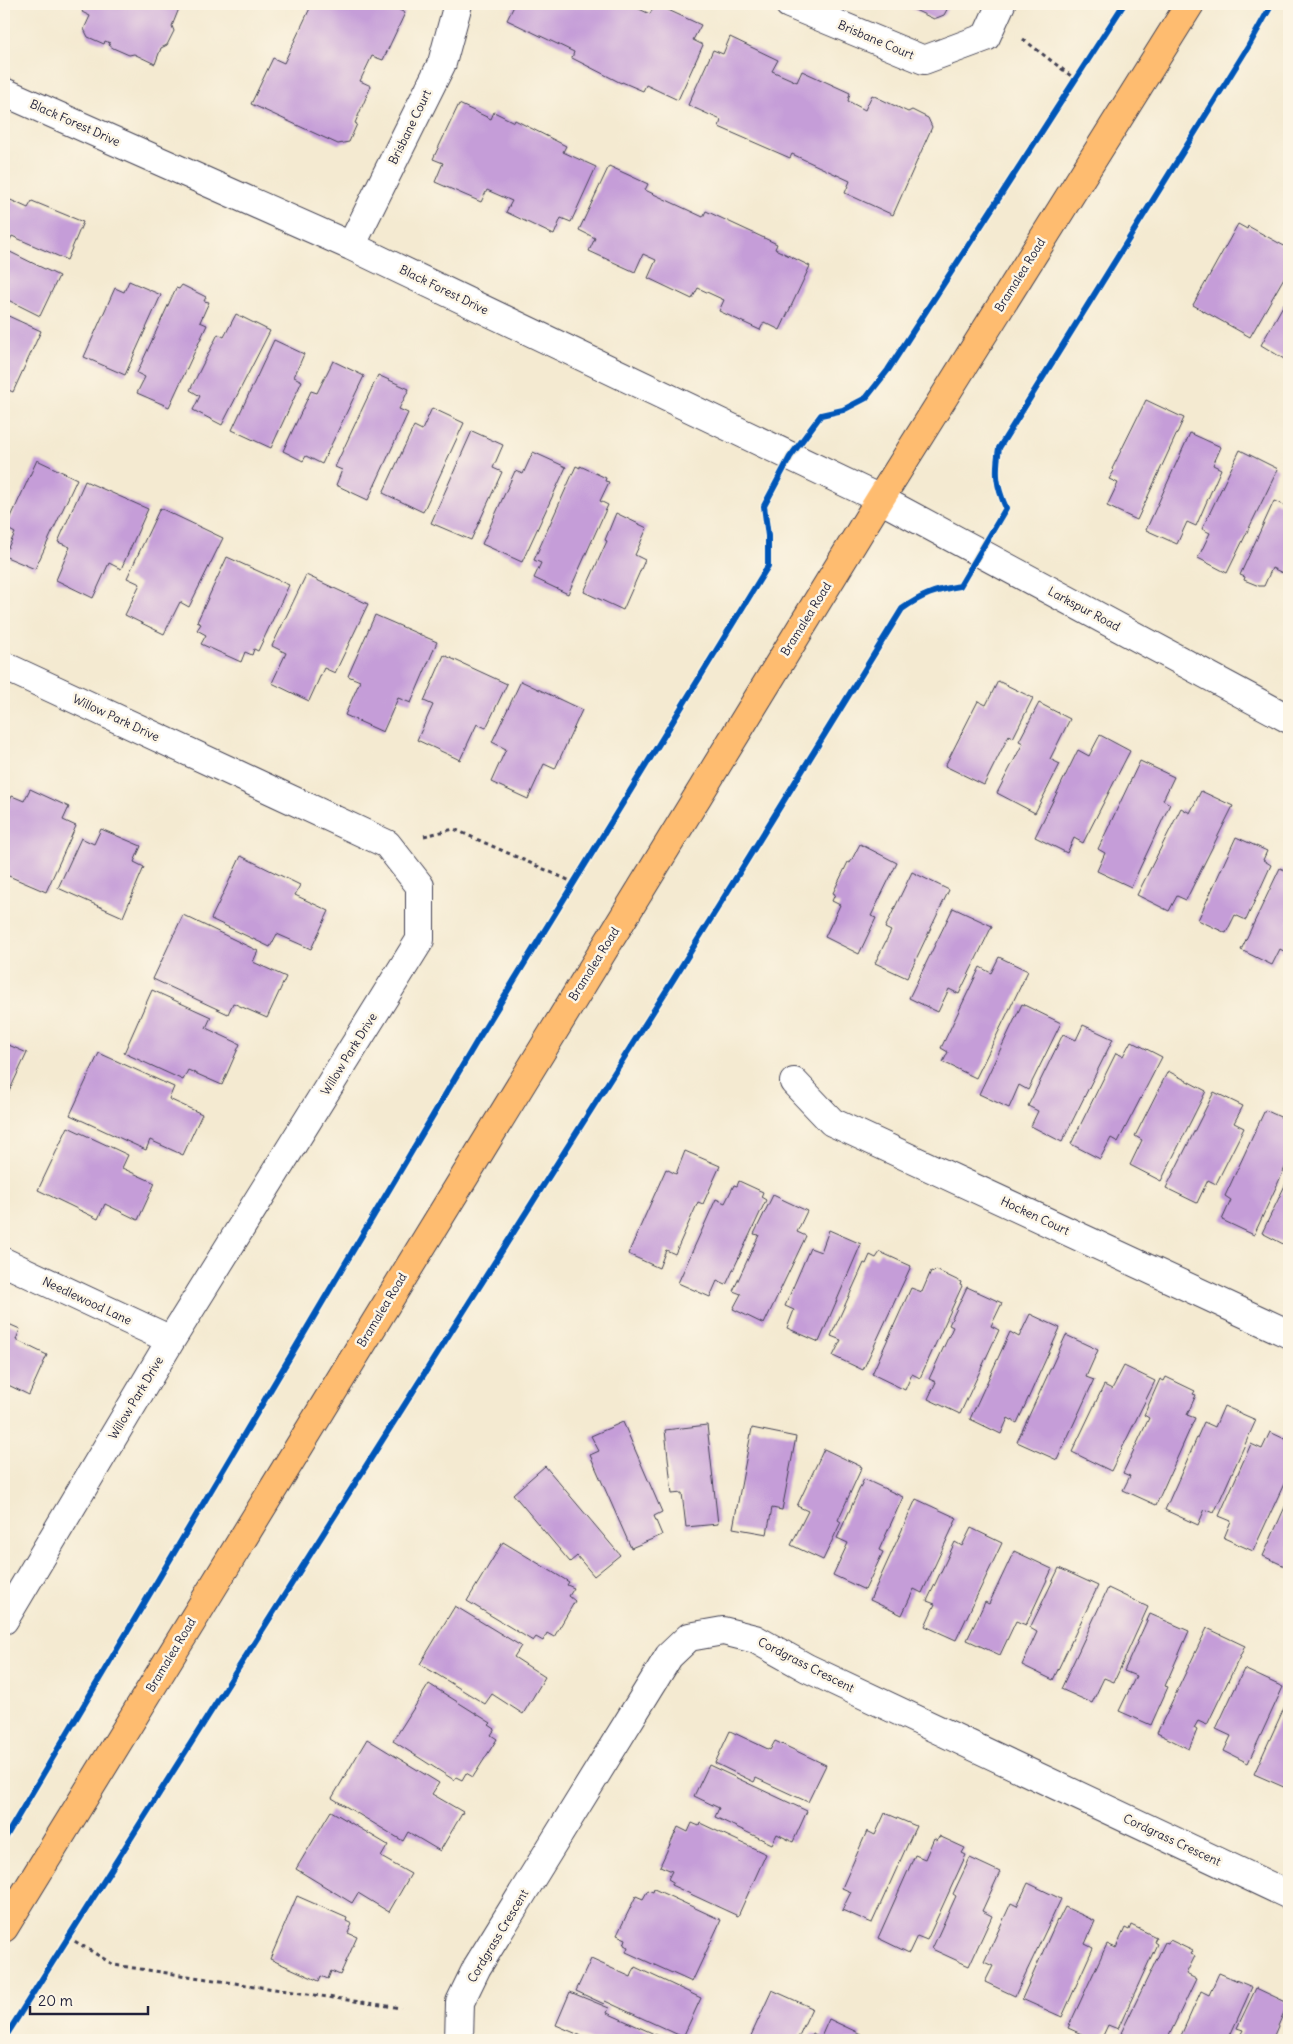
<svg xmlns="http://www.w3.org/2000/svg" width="1293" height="2044" font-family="Delius,sans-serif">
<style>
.building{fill:#c59dd8}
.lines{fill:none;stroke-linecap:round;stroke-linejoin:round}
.minor-casing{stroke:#424052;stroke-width:30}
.major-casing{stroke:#424052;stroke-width:30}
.path{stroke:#424052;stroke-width:3;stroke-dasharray:4 4;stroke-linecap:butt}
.minor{stroke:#fff;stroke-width:28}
.major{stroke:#febc70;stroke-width:28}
.cycleway-casing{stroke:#fcf5e5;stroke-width:9}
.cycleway{stroke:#0057b8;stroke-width:6}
.labels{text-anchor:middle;stroke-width:5;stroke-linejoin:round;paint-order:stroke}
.street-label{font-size:12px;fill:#22223b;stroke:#fcf5e5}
</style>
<rect width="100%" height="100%" fill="#fcf5e5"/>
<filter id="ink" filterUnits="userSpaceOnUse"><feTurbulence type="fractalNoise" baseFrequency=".02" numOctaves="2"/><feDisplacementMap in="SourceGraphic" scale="10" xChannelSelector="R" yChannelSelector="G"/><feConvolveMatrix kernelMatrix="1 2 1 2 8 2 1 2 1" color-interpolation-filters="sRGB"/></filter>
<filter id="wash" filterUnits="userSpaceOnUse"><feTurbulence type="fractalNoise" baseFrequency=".0096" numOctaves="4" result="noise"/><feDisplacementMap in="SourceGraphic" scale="20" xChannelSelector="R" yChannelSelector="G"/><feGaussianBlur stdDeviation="1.12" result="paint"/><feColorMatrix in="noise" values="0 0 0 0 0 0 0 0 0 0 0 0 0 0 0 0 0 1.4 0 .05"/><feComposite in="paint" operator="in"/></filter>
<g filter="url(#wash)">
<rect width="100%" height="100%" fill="#f4ead1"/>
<g id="blocks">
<path class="building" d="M 86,4 L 177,4 L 180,6 L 172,26 L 174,31 L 167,45 L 161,48 L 155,64 L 134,54 L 129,55 L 113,48 L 109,45 L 110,43 L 105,41 L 104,44 L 88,37 L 84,29 L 90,16 L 82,12 Z
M 312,4 L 388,4 L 405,13 L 383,60 L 372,56 L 360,81 L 371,86 L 355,123 L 357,124 L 349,142 L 338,144 L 251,104 L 273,58 L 284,63 Z
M 515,4 L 628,4 L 650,14 L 655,4 L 701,25 L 693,40 L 703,45 L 678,100 L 646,85 L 643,91 L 622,82 L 621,83 L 572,58 L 574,52 L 507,20 Z
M 902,4 L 950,4 L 944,15 L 934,19 Z
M 730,37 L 778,60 L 772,71 L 797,82 L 802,71 L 850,93 L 848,101 L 865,110 L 872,95 L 908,112 L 912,110 L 928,118 L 932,127 L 893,215 L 845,193 L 850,181 L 792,154 L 790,158 L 719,127 L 721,120 L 688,105 L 713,50 L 723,54 Z
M 459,104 L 491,119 L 494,112 L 514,122 L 515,120 L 566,146 L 563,152 L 596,167 L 571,222 L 561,218 L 554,235 L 506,212 L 512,201 L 487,190 L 481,202 L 435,182 L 443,163 L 433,159 Z
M 609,166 L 648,184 L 645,190 L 703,217 L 706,211 L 777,244 L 775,249 L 810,266 L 780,330 L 764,322 L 760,330 L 719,311 L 724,300 L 698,288 L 692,299 L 648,278 L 656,260 L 643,254 L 635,272 L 589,251 L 595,238 L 579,230 Z
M 4,197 L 28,208 L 32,201 L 83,222 L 67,260 L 12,236 L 10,240 L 4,238 Z
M 1238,224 L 1247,229 L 1248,226 L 1286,247 L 1285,249 L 1289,252 L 1289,269 L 1250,337 L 1193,305 Z
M 4,249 L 59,276 L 40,316 L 4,298 Z
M 129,281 L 161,295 L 125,375 L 84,357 L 115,288 L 124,292 Z
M 182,285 L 206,297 L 204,301 L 209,302 L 200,322 L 207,325 L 169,407 L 137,393 L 145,377 L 137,373 L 176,288 L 179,289 Z
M 1289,295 L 1289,362 L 1261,345 Z
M 4,314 L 41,331 L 13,392 L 4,388 Z
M 236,314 L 270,331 L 222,425 L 193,410 L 200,396 L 190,390 L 218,334 L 224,337 Z
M 274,340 L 304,354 L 294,377 L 302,381 L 271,448 L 232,430 Z
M 333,361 L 364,376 L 322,464 L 306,456 L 303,461 L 283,451 L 311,391 L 317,393 Z
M 378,375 L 409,389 L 399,409 L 408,413 L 368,500 L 336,485 L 342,470 L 335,467 Z
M 1146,400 L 1184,418 L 1137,520 L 1107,506 L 1118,483 L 1109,479 L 1114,471 L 1112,469 Z
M 432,408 L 464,423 L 423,512 L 383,493 L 414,426 L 422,430 Z
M 472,431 L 503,445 L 493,468 L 502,472 L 471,540 L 431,523 Z
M 1190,433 L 1221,447 L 1213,465 L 1221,469 L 1196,526 L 1187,522 L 1177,544 L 1146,530 Z
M 1240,450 L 1278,469 L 1227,573 L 1198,558 L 1210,533 L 1202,529 Z
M 533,452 L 566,467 L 522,562 L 482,544 L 515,471 L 523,474 Z
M 37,460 L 77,479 L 35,569 L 4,556 L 15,533 L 6,528 Z
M 576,466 L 580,468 L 580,466 L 606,478 L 605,481 L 609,482 L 600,501 L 608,505 L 568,594 L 534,578 L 541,563 L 534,560 Z
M 85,481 L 148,509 L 121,569 L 109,563 L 93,598 L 56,580 L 70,547 L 58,542 Z
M 1274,501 L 1289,507 L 1289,570 L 1287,575 L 1272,568 L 1264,586 L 1259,586 L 1244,580 L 1245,577 L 1240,575 Z
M 160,508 L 223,538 L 189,607 L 180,602 L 164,634 L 125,615 L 140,584 L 127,578 Z
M 616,513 L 647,528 L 635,555 L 645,560 L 623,610 L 584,592 L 607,541 L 605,540 Z
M 227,557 L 289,585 L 258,651 L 254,649 L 252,655 L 245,652 L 241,662 L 201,644 L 206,635 L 197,630 L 201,624 L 197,622 Z
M 306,575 L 368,604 L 335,673 L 324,668 L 309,701 L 272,683 L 286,653 L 272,646 Z
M 375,615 L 437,642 L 411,703 L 398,698 L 383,732 L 345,715 L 360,681 L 348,676 Z
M 444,655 L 507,684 L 486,728 L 477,724 L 460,760 L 417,740 L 433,705 L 424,701 Z
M 521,681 L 582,710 L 555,769 L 544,764 L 528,799 L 491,782 L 506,749 L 492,742 Z
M 998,681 L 1033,698 L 1013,738 L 1009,735 L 984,785 L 945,766 L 978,701 L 986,705 Z
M 1039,703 L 1070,719 L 1050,759 L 1060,764 L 1035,813 L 997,793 L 1023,743 L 1019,741 Z
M 1100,735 L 1130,751 L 1083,843 L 1074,838 L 1067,853 L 1035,837 L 1078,750 L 1089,756 Z
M 1140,761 L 1174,777 L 1163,800 L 1170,804 L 1131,887 L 1097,871 L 1105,853 L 1098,849 Z
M 30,789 L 69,807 L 63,820 L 76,826 L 46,892 L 4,874 L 4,814 L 12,796 L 24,801 Z
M 1201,791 L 1233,806 L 1186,900 L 1177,896 L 1169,911 L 1137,895 L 1181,808 L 1190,813 Z
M 101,829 L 141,846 L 134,862 L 144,867 L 123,917 L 58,888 L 81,838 L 94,844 Z
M 1236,837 L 1267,851 L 1263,860 L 1271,865 L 1246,920 L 1235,915 L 1226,933 L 1198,920 Z
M 860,844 L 897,863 L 871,916 L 876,918 L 859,954 L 825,937 L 840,905 L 832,901 L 835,894 L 833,893 L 848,862 L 850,863 Z
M 241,856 L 300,885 L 295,895 L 329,911 L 311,949 L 277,934 L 270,947 L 211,919 Z
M 1280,868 L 1289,872 L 1289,954 L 1280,949 L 1272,965 L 1241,950 Z
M 912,872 L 949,890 L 907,978 L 875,963 L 891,931 L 885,928 Z
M 953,908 L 992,926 L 959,994 L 949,989 L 938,1012 L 909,998 Z
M 183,915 L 258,951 L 253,962 L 286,977 L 267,1018 L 233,1003 L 228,1014 L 153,979 Z
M 999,957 L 1028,971 L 976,1078 L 943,1062 L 948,1052 L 941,1048 L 980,967 L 991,973 Z
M 152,990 L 211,1017 L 206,1028 L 240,1044 L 222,1085 L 188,1070 L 183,1080 L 124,1053 Z
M 1022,1004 L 1061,1023 L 1028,1090 L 1019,1085 L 1009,1108 L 979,1094 Z
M 1083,1025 L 1113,1039 L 1062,1142 L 1031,1126 L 1038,1111 L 1028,1106 L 1063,1034 L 1076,1040 Z
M 1131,1041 L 1162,1057 L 1118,1142 L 1111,1138 L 1100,1159 L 1071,1144 L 1116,1053 L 1123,1056 Z
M 4,1043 L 27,1053 L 6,1098 L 4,1097 Z
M 99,1053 L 174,1087 L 169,1099 L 202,1114 L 183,1155 L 150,1140 L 146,1150 L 70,1115 Z
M 1168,1071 L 1206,1091 L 1161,1181 L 1130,1165 L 1142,1140 L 1135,1136 Z
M 1214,1092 L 1243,1106 L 1234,1123 L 1244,1128 L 1216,1184 L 1208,1180 L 1197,1203 L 1166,1188 Z
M 1265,1110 L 1289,1121 L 1289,1159 L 1254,1235 L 1222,1220 L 1231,1200 L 1225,1196 Z
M 68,1127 L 128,1155 L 122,1168 L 155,1183 L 138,1220 L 105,1204 L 98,1219 L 38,1190 Z
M 685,1151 L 720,1166 L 703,1204 L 698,1202 L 675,1254 L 666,1250 L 659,1268 L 628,1254 L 666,1169 L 676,1174 Z
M 1289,1177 L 1289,1247 L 1262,1233 Z
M 739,1181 L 763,1192 L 761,1197 L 766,1200 L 726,1285 L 717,1281 L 710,1297 L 678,1283 L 716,1199 L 725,1203 L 734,1185 L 737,1186 Z
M 773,1195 L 807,1211 L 797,1232 L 806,1236 L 764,1324 L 733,1309 L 741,1294 L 733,1291 L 759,1235 L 754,1234 Z
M 829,1230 L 861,1244 L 819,1342 L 787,1328 L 794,1310 L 785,1306 L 810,1248 L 821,1252 Z
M 880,1252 L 911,1266 L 863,1370 L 833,1356 L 841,1340 L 831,1336 L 864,1263 L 866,1264 L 870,1255 L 876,1258 Z
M 936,1270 L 961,1282 L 960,1285 L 962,1286 L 920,1378 L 912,1374 L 905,1390 L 872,1374 L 911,1288 L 922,1292 L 931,1271 L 934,1272 Z
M 967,1287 L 1002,1303 L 991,1326 L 999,1330 L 960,1414 L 928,1399 L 936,1382 L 929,1379 L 953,1327 L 949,1325 Z
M 1030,1314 L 1060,1328 L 1017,1423 L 1008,1418 L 1001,1434 L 970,1419 L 1010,1332 L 1019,1337 Z
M 4,1322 L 20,1329 L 16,1340 L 47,1355 L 29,1395 L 4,1383 Z
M 1066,1335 L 1098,1350 L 1086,1377 L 1094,1380 L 1057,1460 L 1017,1442 Z
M 1124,1366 L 1155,1381 L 1111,1471 L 1072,1452 L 1104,1385 L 1112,1389 Z
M 1166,1377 L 1195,1391 L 1193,1394 L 1196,1395 L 1187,1415 L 1195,1418 L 1156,1505 L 1123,1490 L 1130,1476 L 1123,1473 L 1149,1418 L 1144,1415 L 1160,1379 L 1164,1381 Z
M 1224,1406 L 1256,1420 L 1214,1513 L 1205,1509 L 1198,1525 L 1165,1510 L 1204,1422 L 1215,1427 Z
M 623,1422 L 662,1512 L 654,1516 L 662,1535 L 631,1548 L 590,1455 L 599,1451 L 591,1436 Z
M 707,1425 L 718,1524 L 686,1527 L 682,1493 L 672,1494 L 665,1430 Z
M 752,1428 L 796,1437 L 782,1510 L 772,1508 L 767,1534 L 733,1528 Z
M 1270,1432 L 1289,1441 L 1289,1473 L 1253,1551 L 1224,1538 L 1231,1521 L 1219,1516 L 1251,1444 L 1262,1449 Z
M 824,1449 L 862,1467 L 838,1520 L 841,1522 L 823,1560 L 791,1545 L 808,1511 L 797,1506 Z
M 545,1466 L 620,1555 L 594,1576 L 577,1556 L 570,1562 L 513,1494 Z
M 864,1479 L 903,1497 L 879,1550 L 883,1552 L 865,1590 L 833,1575 L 848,1543 L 837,1538 Z
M 1289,1498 L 1289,1568 L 1263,1556 Z
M 916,1499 L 957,1518 L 922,1593 L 914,1589 L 902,1615 L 870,1600 Z
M 971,1528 L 1002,1543 L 956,1640 L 925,1626 L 935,1604 L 927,1601 L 955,1542 L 962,1546 Z
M 503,1542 L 569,1582 L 567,1585 L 574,1588 L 569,1596 L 575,1601 L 554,1637 L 547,1633 L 543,1641 L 536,1637 L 533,1641 L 467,1601 Z
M 1014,1551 L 1052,1569 L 1026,1625 L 1016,1621 L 1000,1655 L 967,1640 L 985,1602 L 989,1604 Z
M 1059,1568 L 1098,1586 L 1053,1680 L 1022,1665 L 1037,1632 L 1030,1628 Z
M 1108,1588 L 1148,1607 L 1114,1682 L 1104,1678 L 1092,1703 L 1061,1689 Z
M 455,1606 L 521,1646 L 514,1657 L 545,1677 L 523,1714 L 492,1694 L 485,1704 L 420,1664 Z
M 1150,1614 L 1189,1631 L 1165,1686 L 1168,1687 L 1151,1725 L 1119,1711 L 1136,1676 L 1124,1671 Z
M 1207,1628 L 1245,1646 L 1207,1725 L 1198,1721 L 1194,1728 L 1197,1730 L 1189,1749 L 1157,1733 Z
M 1244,1669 L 1283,1687 L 1248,1763 L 1224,1751 L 1231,1736 L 1216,1729 Z
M 429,1684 L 491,1723 L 489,1725 L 495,1729 L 491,1735 L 497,1739 L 473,1777 L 466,1773 L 462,1780 L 456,1777 L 454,1780 L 393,1741 Z
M 1289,1697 L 1289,1781 L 1286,1788 L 1254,1774 Z
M 730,1731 L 770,1750 L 775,1741 L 826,1765 L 808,1802 L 756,1778 L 754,1782 L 715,1763 Z
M 367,1739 L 439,1783 L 432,1794 L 463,1812 L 440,1851 L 408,1832 L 403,1841 L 332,1798 Z
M 709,1765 L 807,1811 L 793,1842 L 777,1834 L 772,1844 L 715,1817 L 719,1808 L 694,1796 Z
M 331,1811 L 388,1845 L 381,1857 L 411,1874 L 389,1912 L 358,1893 L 352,1903 L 296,1869 Z
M 885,1813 L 916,1826 L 872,1923 L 842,1910 L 851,1892 L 842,1888 L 867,1831 L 875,1835 Z
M 692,1823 L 699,1826 L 700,1823 L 766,1854 L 738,1916 L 671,1885 L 673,1882 L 668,1879 L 672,1871 L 660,1866 L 678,1827 L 688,1832 Z
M 939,1836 L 965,1848 L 962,1853 L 966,1855 L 927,1940 L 917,1936 L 909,1953 L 878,1938 L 915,1855 L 925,1859 L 934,1838 L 937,1840 Z
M 970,1858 L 1000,1872 L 982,1911 L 992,1916 L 969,1966 L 932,1949 L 956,1896 L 953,1894 Z
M 1028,1883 L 1061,1899 L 1015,1996 L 985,1982 L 993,1966 L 984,1962 L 1011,1903 L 1017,1906 Z
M 654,1889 L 721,1920 L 692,1982 L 626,1952 L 628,1947 L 624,1945 L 626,1939 L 617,1935 L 636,1896 L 643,1899 L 648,1890 L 653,1892 Z
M 297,1896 L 347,1918 L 346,1921 L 352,1924 L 348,1933 L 357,1937 L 340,1975 L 331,1971 L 328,1979 L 321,1976 L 319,1981 L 270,1959 Z
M 1065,1907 L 1095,1921 L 1085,1944 L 1093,1948 L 1062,2017 L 1022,1999 L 1057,1920 L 1058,1921 Z
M 1131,1925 L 1156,1937 L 1154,1942 L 1157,1944 L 1118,2029 L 1108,2025 L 1101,2040 L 1095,2040 L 1068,2028 L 1107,1944 L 1116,1948 L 1125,1928 L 1129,1930 Z
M 1170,1940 L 1193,1951 L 1191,1954 L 1195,1956 L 1186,1974 L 1196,1979 L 1167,2040 L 1129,2040 L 1130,2037 L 1121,2033 L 1165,1942 L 1168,1943 Z
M 591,1959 L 631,1977 L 635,1967 L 701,1998 L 683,2037 L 605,2001 L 604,2004 L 576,1991 Z
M 1219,1973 L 1252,1987 L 1228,2040 L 1179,2040 L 1201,1991 L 1209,1995 Z
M 1256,1988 L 1288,2003 L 1272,2040 L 1238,2040 L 1243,2030 L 1237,2028 Z
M 772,1990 L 812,2008 L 797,2040 L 749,2040 Z
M 570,1992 L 609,2008 L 607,2013 L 659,2036 L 657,2040 L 591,2040 L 556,2025 Z
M 829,2019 L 861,2034 L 858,2040 L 808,2040 L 812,2033 L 821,2037 Z"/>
</g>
</g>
<g filter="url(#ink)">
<use href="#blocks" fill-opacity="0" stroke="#424052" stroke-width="1"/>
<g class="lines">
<g class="minor-casing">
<path id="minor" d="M 789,4 L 924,60 L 986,37 L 1001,4
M 4,92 L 351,246 L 880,499 L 1289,719
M 351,246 L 442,63 L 458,4
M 4,666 L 387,844 L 420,886 L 420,940 L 171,1340 L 4,1620
M 794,1082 L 832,1122 L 1289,1334
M 4,1262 L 171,1340
M 459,2040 L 460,2002 L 477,1967 L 669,1656 L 689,1637 L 723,1631 L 755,1639 L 807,1668 L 1289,1895"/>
</g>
<g class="major-casing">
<path id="major" d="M 4,1928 L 880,499 L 1190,4"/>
</g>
<path class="path" d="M 1023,39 L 1075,79
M 424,836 L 454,829 L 575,883
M 68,1937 L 114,1965 L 401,2008"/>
<use href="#minor" class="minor"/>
<use href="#major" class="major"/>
<g class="cycleway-casing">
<path id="cycleway" d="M 4,1840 L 480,1036 L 768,566 L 768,536 L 764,506 L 790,457 L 821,415 L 843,410 L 866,398 L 888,370 L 1124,4
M 4,2039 L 673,980 L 902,609 C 922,595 935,590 960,586 L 1006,508 C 996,485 995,473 999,448 L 1248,47 L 1272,4"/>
</g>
<use href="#cycleway" class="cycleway"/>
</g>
</g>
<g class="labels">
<g class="street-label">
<text transform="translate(876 40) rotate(23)" y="4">Brisbane Court</text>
<text transform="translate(75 123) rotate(24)" y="4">Black Forest Drive</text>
<text transform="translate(410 127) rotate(-64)" y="4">Brisbane Court</text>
<text transform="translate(1020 275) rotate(-58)" y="4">Bramalea Road</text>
<text transform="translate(444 290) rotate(26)" y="4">Black Forest Drive</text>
<text transform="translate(1084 609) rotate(28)" y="4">Larkspur Road</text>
<text transform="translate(806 619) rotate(-58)" y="4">Bramalea Road</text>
<text transform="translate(116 718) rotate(25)" y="4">Willow Park Drive</text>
<text transform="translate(594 964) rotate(-58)" y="4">Bramalea Road</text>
<text transform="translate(349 1054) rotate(-58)" y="4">Willow Park Drive</text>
<text transform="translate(1035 1216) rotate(25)" y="4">Hocken Court</text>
<text transform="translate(87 1301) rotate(25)" y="4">Needlewood Lane</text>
<text transform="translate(382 1310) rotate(-59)" y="4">Bramalea Road</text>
<text transform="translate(136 1398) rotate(-59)" y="4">Willow Park Drive</text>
<text transform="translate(171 1655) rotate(-59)" y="4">Bramalea Road</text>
<text transform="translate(806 1665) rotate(27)" y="4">Cordgrass Crescent</text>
<text transform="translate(1172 1840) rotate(25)" y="4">Cordgrass Crescent</text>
<text transform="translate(498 1936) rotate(-59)" y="4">Cordgrass Crescent</text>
</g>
</g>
<rect width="1293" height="2044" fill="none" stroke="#fcf5e5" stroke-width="20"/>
<path d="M30 2006v8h118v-8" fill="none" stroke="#22223b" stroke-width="2.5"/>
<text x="38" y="2006" font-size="15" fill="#22223b" stroke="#fcf5e5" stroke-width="4" paint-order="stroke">20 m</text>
</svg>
